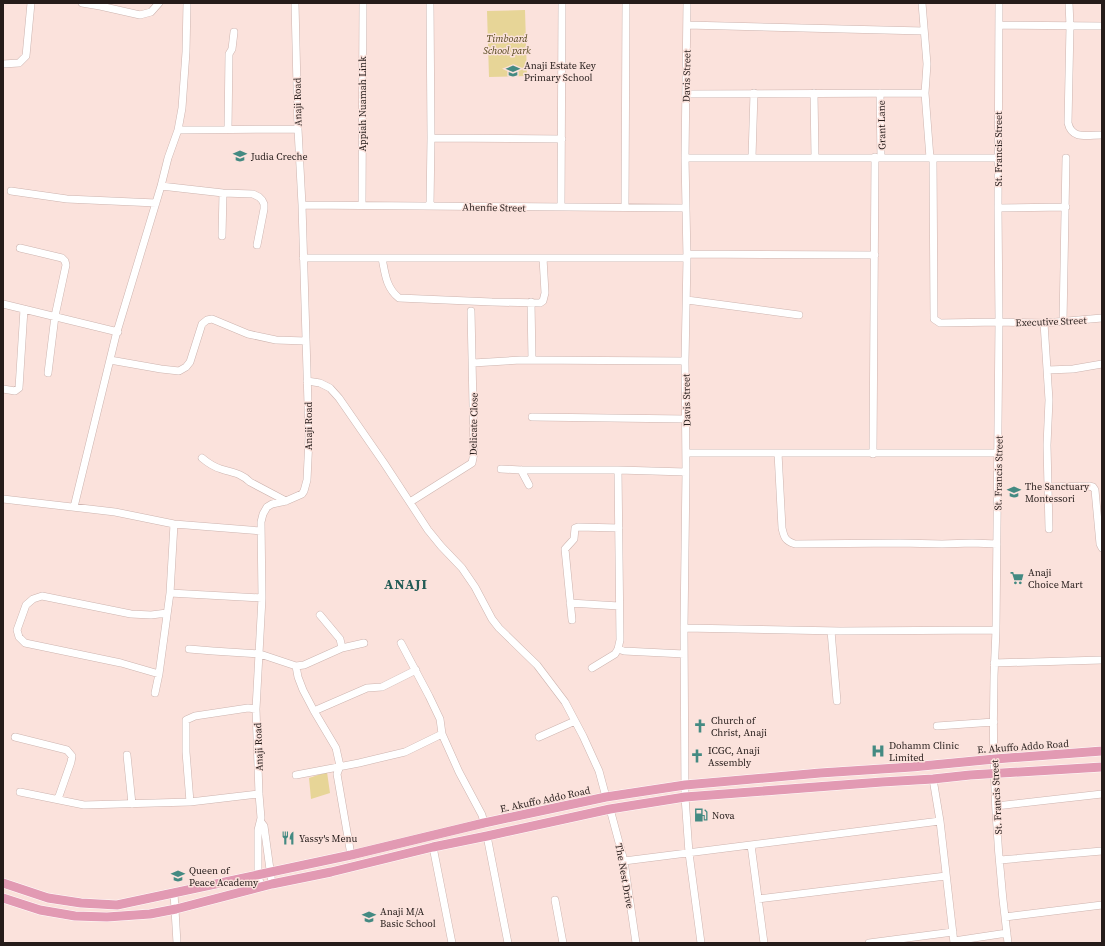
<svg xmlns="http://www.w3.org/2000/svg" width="1105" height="946" font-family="'Source Serif 4',serif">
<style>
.green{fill:#e7d597}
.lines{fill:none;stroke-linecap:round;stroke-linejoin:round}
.minor-casing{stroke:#cdb4af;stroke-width:8}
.major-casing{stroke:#fff;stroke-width:10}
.minor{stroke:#fff;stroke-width:7}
.major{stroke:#e29ab3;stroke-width:9}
.labels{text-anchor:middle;stroke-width:3;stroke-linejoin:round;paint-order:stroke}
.park-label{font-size:10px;font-style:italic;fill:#514418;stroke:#fbe2dc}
.poi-label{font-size:10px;fill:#251c1a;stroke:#fbe2dc;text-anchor:start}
.street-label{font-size:10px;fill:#251c1a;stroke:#fbe2dc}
.district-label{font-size:14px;font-weight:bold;letter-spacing:1px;fill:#235c56;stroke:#fbe2dc}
</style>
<rect width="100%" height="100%" fill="#fbe2dc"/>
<path class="green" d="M 525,10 L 527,76 L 489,77 L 487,11 Z
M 327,772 L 330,793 L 311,799 L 309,778 Z"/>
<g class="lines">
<g class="minor-casing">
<path id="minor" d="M 82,3 L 100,6 L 140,15 L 151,12 L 159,3
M 687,3 L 685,158 L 687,258 L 685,361 L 686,472 L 684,628 L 685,797 L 689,853 L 701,943
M 922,3 L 927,64 L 925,93 L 930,158
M 999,3 L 998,208 L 999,322 L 996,630 C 990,733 995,841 1008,943
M 1069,3 L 1070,26 L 1068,123 C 1072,140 1087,135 1102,135
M 687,25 L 924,31
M 999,25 L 1102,26
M 3,64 L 19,63 L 26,56 L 31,3
M 814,93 L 815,157
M 880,93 L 881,157
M 686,94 L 925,93
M 228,129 L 229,54 L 232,49 L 234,32
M 178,130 L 298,129
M 431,138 L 562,139
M 752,157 L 754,93
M 685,158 L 999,158
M 933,158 L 934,319 L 940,323 L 999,322 L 1044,323 L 1102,318
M 161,186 L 223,193 L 253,194 L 259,197 L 262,200 L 264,204 L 264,209 L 257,245
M 11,191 L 67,199 L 156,203
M 302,205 L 685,208
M 362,205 L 363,3
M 430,206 L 431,138 L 430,3
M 561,207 L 562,3
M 625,207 L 626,3
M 998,208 L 1066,207
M 222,236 L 223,193
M 20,248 L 62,258 L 65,261 L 66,265 L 55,316 L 48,373
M 687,254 L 875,255
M 303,258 L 687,258
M 382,258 C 385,273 386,288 399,298 L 492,302 L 540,303 L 543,301 L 545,293 L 543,258
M 687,300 L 799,315
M 531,302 L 532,360
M 3,304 L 118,332
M 1063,322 L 1066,158
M 1044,323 L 1049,400 L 1047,445 L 1049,529
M 110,360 L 161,369 L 179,371 L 186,367 L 190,362 L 202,324 L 207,320 L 212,319 L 248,334 L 276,340 L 306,341
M 473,363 L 521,360 L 685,361
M 1048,370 L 1073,369 L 1102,364
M 307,381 L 320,383 L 330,388 L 339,398 L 384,463 L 428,530 L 441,546 L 462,568 L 475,587 L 492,619 L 499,628 L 537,665 L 565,702 L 583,736 L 599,771 L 606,797
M 3,389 L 15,391 L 19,388 L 24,309
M 532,417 L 686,419
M 686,453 L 998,453
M 778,453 L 782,528 C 784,537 785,541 795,544 L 900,543 L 942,544 L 972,543 L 997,544
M 873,454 L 875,157
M 202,458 C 208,463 214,467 221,469 C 233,473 241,473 250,482 L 286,501
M 501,469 L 521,470 L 618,470 L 686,472
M 521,470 L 529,485
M 1047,487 L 1089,486 L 1093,487 L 1095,490 L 1100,544 L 1102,548
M 3,499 L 115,512 L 174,524 L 261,531
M 410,502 L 472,463 L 474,453 L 471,311
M 74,507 L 116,335 L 161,186 L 168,158 L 178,130 L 182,108 L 186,52 L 187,3
M 170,593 L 262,598
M 570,603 L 619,606
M 320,615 L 340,639 L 342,648
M 572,620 L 565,549 L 574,539 L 575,528 L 578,527 L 619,528
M 684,628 L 840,631 L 996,630
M 831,631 L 837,701
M 401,643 L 429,696 L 440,719 L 442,734 L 459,772 L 482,815 L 484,823
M 189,649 L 213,651 L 260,654 L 296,666 L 304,665 L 342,648 L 364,643
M 618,649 L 624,651 L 684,654
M 994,663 L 1102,660
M 296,666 L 298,677 L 303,690 L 314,711 L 336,748 L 340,766 L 337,774 L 351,855
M 592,668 L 615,654 L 618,649 L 620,640 L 618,470
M 159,674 L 121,663 L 25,643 L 19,637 L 17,630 L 26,605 L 33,599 L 42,596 L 131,614 L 151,615 L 167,613
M 155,693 L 159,674 L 170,593 L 174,524
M 314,711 L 367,688 L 382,687 L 416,670
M 937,726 L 994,722
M 15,737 L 67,750 L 72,756 L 71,762 L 58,799
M 539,737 L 575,721
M 127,755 L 132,804
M 296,775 L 359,763 L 405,752 L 442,734
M 933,779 L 940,821 L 954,943
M 20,792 L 84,805 L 190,802 L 259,794
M 190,802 L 186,752 L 186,720 L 195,716 L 248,708 L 256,709
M 996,806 L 1102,794
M 610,809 L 624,861 L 636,943
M 261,822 L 264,826 L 272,884
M 487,836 L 508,943
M 751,845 L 764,943
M 433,847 L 452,943
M 1000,860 L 1102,851
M 624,861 L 940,821
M 261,887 L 258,875 L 258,830 L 261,818 L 259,794 L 256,709 L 262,598 L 261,522 L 263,514 L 267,507 L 272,504 L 286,501 L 302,494 L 304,491 L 307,480 L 309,438 L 302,205 L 298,129 L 295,3
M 174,893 L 177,943
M 758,899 L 946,876
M 555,900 L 563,943
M 1005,917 L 1102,905
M 954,941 L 1007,933
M 869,943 L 953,932"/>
</g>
<g class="major-casing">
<path id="major" d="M 3,883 L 48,898 L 81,903 L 117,905 L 351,855 L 484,823 L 606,797 L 685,785 L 820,773 L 912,767 L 995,759 L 1102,751
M 3,898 L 40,910 L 75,916 L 107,917 L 150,914 L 176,909 L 272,884 L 331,872 L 433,847 L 487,836 L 610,809 L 685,797 L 882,782 L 933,779 L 970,775 L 1102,767"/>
</g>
<use href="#minor" class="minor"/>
<use href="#major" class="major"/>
</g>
<defs>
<g id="school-bare" transform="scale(1.08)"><path d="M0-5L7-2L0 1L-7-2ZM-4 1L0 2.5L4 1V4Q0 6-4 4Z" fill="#448a82" stroke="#fbe2dc" stroke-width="2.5" paint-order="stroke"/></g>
<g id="supermarket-bare" transform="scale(1.08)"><path d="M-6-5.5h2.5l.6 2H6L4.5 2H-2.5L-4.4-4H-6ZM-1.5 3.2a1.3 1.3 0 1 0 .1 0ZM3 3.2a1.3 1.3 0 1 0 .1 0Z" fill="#448a82" stroke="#fbe2dc" stroke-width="2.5" paint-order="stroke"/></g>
<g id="church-bare" transform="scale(1.08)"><path d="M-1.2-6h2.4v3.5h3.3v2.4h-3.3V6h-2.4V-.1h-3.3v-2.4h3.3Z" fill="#448a82" stroke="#fbe2dc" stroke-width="2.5" paint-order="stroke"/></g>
<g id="hospital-bare" transform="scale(1.08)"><path d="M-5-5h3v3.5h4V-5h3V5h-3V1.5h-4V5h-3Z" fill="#448a82" stroke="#fbe2dc" stroke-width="2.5" paint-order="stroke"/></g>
<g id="fuel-bare" transform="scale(1.08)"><path d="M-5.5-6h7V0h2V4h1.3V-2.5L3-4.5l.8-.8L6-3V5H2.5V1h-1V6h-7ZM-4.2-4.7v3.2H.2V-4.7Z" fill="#448a82" stroke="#fbe2dc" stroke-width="2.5" paint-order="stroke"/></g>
<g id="restaurant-bare" transform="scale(1.08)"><path d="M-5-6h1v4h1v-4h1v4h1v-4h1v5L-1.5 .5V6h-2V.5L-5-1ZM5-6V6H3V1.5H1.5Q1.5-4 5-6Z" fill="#448a82" stroke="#fbe2dc" stroke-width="2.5" paint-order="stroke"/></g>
</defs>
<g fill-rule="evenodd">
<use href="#school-bare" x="513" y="71"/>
<use href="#school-bare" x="240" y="156"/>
<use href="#school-bare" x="1014" y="492"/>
<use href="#supermarket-bare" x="1017" y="578"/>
<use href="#church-bare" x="700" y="726"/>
<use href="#hospital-bare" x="878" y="751"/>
<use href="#church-bare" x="697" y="756"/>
<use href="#fuel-bare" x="701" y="815"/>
<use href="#restaurant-bare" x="288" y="838"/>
<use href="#school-bare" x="178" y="876"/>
<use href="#school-bare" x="369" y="917"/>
</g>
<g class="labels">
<g class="park-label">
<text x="507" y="42">Timboard<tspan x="507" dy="12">School park</tspan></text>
</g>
<g class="poi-label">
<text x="524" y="69">Anaji Estate Key<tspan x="524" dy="12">Primary School</tspan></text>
<text x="251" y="160">Judia Creche</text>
<text x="1025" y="490">The Sanctuary<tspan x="1025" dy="12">Montessori</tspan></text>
<text x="1028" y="576">Anaji<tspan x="1028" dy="12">Choice Mart</tspan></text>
<text x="711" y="724">Church of<tspan x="711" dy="12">Christ, Anaji</tspan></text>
<text x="889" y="749">Dohamm Clinic<tspan x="889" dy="12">Limited</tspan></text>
<text x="708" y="754">ICGC, Anaji<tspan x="708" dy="12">Assembly</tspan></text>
<text x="712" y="819">Nova</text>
<text x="299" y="842">Yassy's Menu</text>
<text x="189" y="874">Queen of<tspan x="189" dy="12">Peace Academy</tspan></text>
<text x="380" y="915">Anaji M/A<tspan x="380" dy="12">Basic School</tspan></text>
</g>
<g class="street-label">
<text transform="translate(686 76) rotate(-89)" y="4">Davis Street</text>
<text transform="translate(297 102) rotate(-91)" y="4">Anaji Road</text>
<text transform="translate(362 104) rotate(-90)" y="4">Appiah Nuamah Link</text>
<text transform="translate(881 125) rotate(-91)" y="4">Grant Lane</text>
<text transform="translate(998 149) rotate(-90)" y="4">St. Francis Street</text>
<text transform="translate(494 207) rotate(1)" y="4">Ahenfie Street</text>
<text transform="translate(1051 321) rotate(-2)" y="4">Executive Street</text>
<text transform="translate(686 400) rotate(-91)" y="4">Davis Street</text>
<text transform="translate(473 424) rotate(-89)" y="4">Delicate Close</text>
<text transform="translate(308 426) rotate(-90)" y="4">Anaji Road</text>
<text transform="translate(998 473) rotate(-89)" y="4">St. Francis Street</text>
<text transform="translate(1023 746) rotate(-4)" y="4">E. Akuffo Addo Road</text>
<text transform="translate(258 747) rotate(-92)" y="4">Anaji Road</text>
<text transform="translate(996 797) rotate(-93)" y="4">St. Francis Street</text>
<text transform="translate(545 799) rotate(-12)" y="4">E. Akuffo Addo Road</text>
<text transform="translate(625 876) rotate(80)" y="4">The Nest Drive</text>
</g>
<g class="district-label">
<text x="406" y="589">ANAJI</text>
</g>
</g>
<rect width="1105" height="946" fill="none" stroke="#251c1a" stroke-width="8"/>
</svg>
